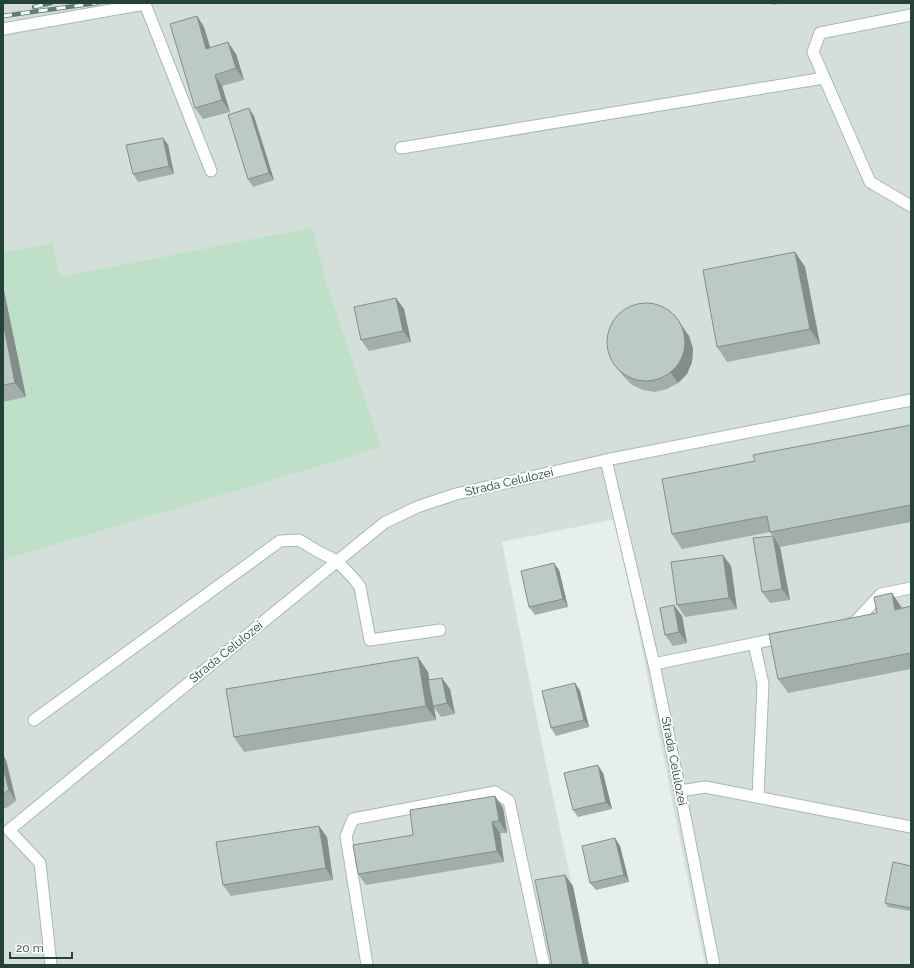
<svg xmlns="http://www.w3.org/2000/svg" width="914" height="968" font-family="Raleway,sans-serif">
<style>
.built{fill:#d4dfda}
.green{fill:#bfe0c8}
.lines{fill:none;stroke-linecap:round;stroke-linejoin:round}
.lane-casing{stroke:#a8b8b2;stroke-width:13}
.lane{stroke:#fff;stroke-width:11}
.rail-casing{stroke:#5f7d75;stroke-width:4.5}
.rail{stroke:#f7fbf9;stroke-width:3;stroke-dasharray:9;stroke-linecap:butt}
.wall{fill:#a1aea9}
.shaded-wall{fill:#838d89}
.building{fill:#bbcac4;stroke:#838d89}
.labels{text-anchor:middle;stroke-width:4;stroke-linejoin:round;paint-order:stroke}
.street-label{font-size:12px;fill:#24423a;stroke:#f7fbf9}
</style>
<rect width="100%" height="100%" fill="#e6efeb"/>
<path class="built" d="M 3,3 L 911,3 L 911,965 L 705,965 L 616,519 L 502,542 L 545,759 L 589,965 L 3,965 L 3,560 L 381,448 L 325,276 L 311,227 L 60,277 L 53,243 L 3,252 Z"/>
<path class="green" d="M 312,227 L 325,276 L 381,448 L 3,560 L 3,252 L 53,243 L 60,277 Z"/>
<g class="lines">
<g class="lane-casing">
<path id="lane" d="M 911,15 L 820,33 L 813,52 L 870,182 L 911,206
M 3,29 L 145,4 L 211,171
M 401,148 L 824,78
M 606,460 L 911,400
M 849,624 L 855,622 L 881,594 L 911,588
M 754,643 L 763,684 L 758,797
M 654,664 L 785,637
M 34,720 L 280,541 L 299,540 L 319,552 L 337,561 L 355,580 L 360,587 L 370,640 L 440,630
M 680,791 L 705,787 L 911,827
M 9,830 L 384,523 L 417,507 L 456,494 L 606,460 L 654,664 L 680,791 L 714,965
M 9,830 L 40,863 L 51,965
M 367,965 L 346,836 L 353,819 L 495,792 L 509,801 L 544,965"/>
</g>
<use href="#lane" class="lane"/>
<g class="rail-casing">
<path id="rail" d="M 34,7 L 51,3
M 3,16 L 97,3"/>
</g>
<use href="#rail" class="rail"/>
</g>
<path class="wall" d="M 771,3 L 784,3 L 773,5 Z
M 197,16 L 204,27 L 210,47 L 236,54 L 244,80 L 222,86 L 230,112 L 203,119 L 195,108 Z
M 254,116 L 274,180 L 253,187 L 248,179 Z
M 163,138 L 168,145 L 174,174 L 138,182 L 133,174 Z
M 795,252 L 805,267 L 820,344 L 727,362 L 717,347 Z
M 3,286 L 26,397 L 3,402 Z
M 404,309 L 411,342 L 369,351 L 361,340 Z
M 674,314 L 689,336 L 693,349 L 692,362 L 687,374 L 678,383 L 667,389 L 655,392 L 643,390 L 632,385 L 623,376 L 615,365 Z
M 911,425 L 911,522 L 780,547 L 790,600 L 770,603 L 762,592 L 773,536 L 770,532 L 682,549 L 672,534 L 755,461 Z
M 731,566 L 737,609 L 685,617 L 677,605 Z
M 559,570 L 568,607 L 535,615 L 529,607 Z
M 911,606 L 911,669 L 788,693 L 778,679 L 902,608 Z
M 682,616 L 687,643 L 673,646 L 665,635 Z
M 428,672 L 429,680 L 450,689 L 455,714 L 441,717 L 434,707 L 436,720 L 244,752 L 234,737 Z
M 575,683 L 580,691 L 589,727 L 556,736 L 551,728 Z
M 3,755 L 6,760 L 16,801 L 6,808 L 3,808 Z
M 603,773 L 612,809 L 578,817 L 573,810 Z
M 495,796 L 503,808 L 507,833 L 500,833 L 504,862 L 366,885 L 358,874 L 413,835 Z
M 327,837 L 333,880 L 231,896 L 223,885 Z
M 615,838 L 620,846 L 629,882 L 596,890 L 590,883 Z
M 911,866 L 911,911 L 888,907 L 885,903 Z"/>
<path class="shaded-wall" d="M 197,16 L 204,27 L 214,60 L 206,49 Z
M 228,42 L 236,54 L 244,80 L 236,68 Z
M 215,75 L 222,86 L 230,112 L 222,100 Z
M 249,108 L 254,116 L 274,180 L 269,173 Z
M 163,138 L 168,145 L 174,174 L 169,166 Z
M 795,252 L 805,267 L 820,344 L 810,329 Z
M 3,286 L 26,397 L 15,383 L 3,322 Z
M 396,298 L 404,309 L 411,342 L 403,331 Z
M 681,325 L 689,336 L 693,349 L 692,362 L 687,374 L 678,383 L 670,372 Z
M 773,536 L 780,547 L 790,600 L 782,589 Z
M 723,555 L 731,566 L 737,609 L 729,598 Z
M 554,563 L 559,570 L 568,607 L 563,599 Z
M 892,593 L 902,608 L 895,610 Z
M 674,605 L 682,616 L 687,643 L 679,632 Z
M 418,657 L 428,672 L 434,706 L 433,706 L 434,707 L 436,720 L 426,706 Z
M 442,678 L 450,689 L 455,714 L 447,703 Z
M 575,683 L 580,691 L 589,727 L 584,720 Z
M 3,755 L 6,760 L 16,801 L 9,790 L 3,767 Z
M 598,765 L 603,773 L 612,809 L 606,802 Z
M 495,796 L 503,808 L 507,833 L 499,821 Z
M 492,822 L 500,833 L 504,862 L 497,851 Z
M 319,826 L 327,837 L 333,880 L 326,868 Z
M 615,838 L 620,846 L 629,882 L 624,875 Z
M 565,875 L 573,886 L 589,965 L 583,965 Z"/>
<path class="building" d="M 197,16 L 206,49 L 228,42 L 236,68 L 215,75 L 222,100 L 195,108 L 170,24 Z
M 249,108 L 269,173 L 248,179 L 228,115 Z
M 163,138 L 169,166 L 133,174 L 126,145 Z
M 795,252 L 810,329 L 717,347 L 703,270 Z
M 396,298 L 403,331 L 361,340 L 354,307 Z
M607 342a39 39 0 1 1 78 0a39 39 0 1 1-78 0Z
M 3,322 L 15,383 L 3,385 Z
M 911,425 L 911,505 L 770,532 L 767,516 L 672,534 L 662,479 L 755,461 L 753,455 Z
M 773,536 L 782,589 L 762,592 L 753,538 Z
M 723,555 L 729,598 L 677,605 L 671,562 Z
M 554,563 L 563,599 L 529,607 L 521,571 Z
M 892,593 L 895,610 L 911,606 L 911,653 L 778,679 L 769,634 L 877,613 L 874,597 Z
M 674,605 L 679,632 L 665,635 L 660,608 Z
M 418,657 L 426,706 L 234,737 L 226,689 Z
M 442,678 L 447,703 L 433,706 L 428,680 Z
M 575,683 L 584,720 L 551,728 L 542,691 Z
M 598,765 L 606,802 L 573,810 L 564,773 Z
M 3,767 L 9,790 L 3,794 Z
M 495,796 L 499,821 L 492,822 L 497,851 L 358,874 L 353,845 L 413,835 L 410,810 Z
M 319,826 L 326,868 L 223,885 L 216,842 Z
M 615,838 L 624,875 L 590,883 L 582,846 Z
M 893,862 L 911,866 L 911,908 L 885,903 Z
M 565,875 L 583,965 L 552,965 L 535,880 Z"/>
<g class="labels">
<g class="street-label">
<text transform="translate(509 482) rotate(-13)" y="4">Strada Celulozei</text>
<text transform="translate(226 652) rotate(-39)" y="4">Strada Celulozei</text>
<text transform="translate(674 761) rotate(79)" y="4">Strada Celulozei</text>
</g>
</g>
<rect width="914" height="968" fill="none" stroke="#24423a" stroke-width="8"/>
<path d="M10 952v6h62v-6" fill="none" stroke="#24423a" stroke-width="2"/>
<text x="16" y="952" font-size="12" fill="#24423a" stroke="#f7fbf9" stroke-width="3" paint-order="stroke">20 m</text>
</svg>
